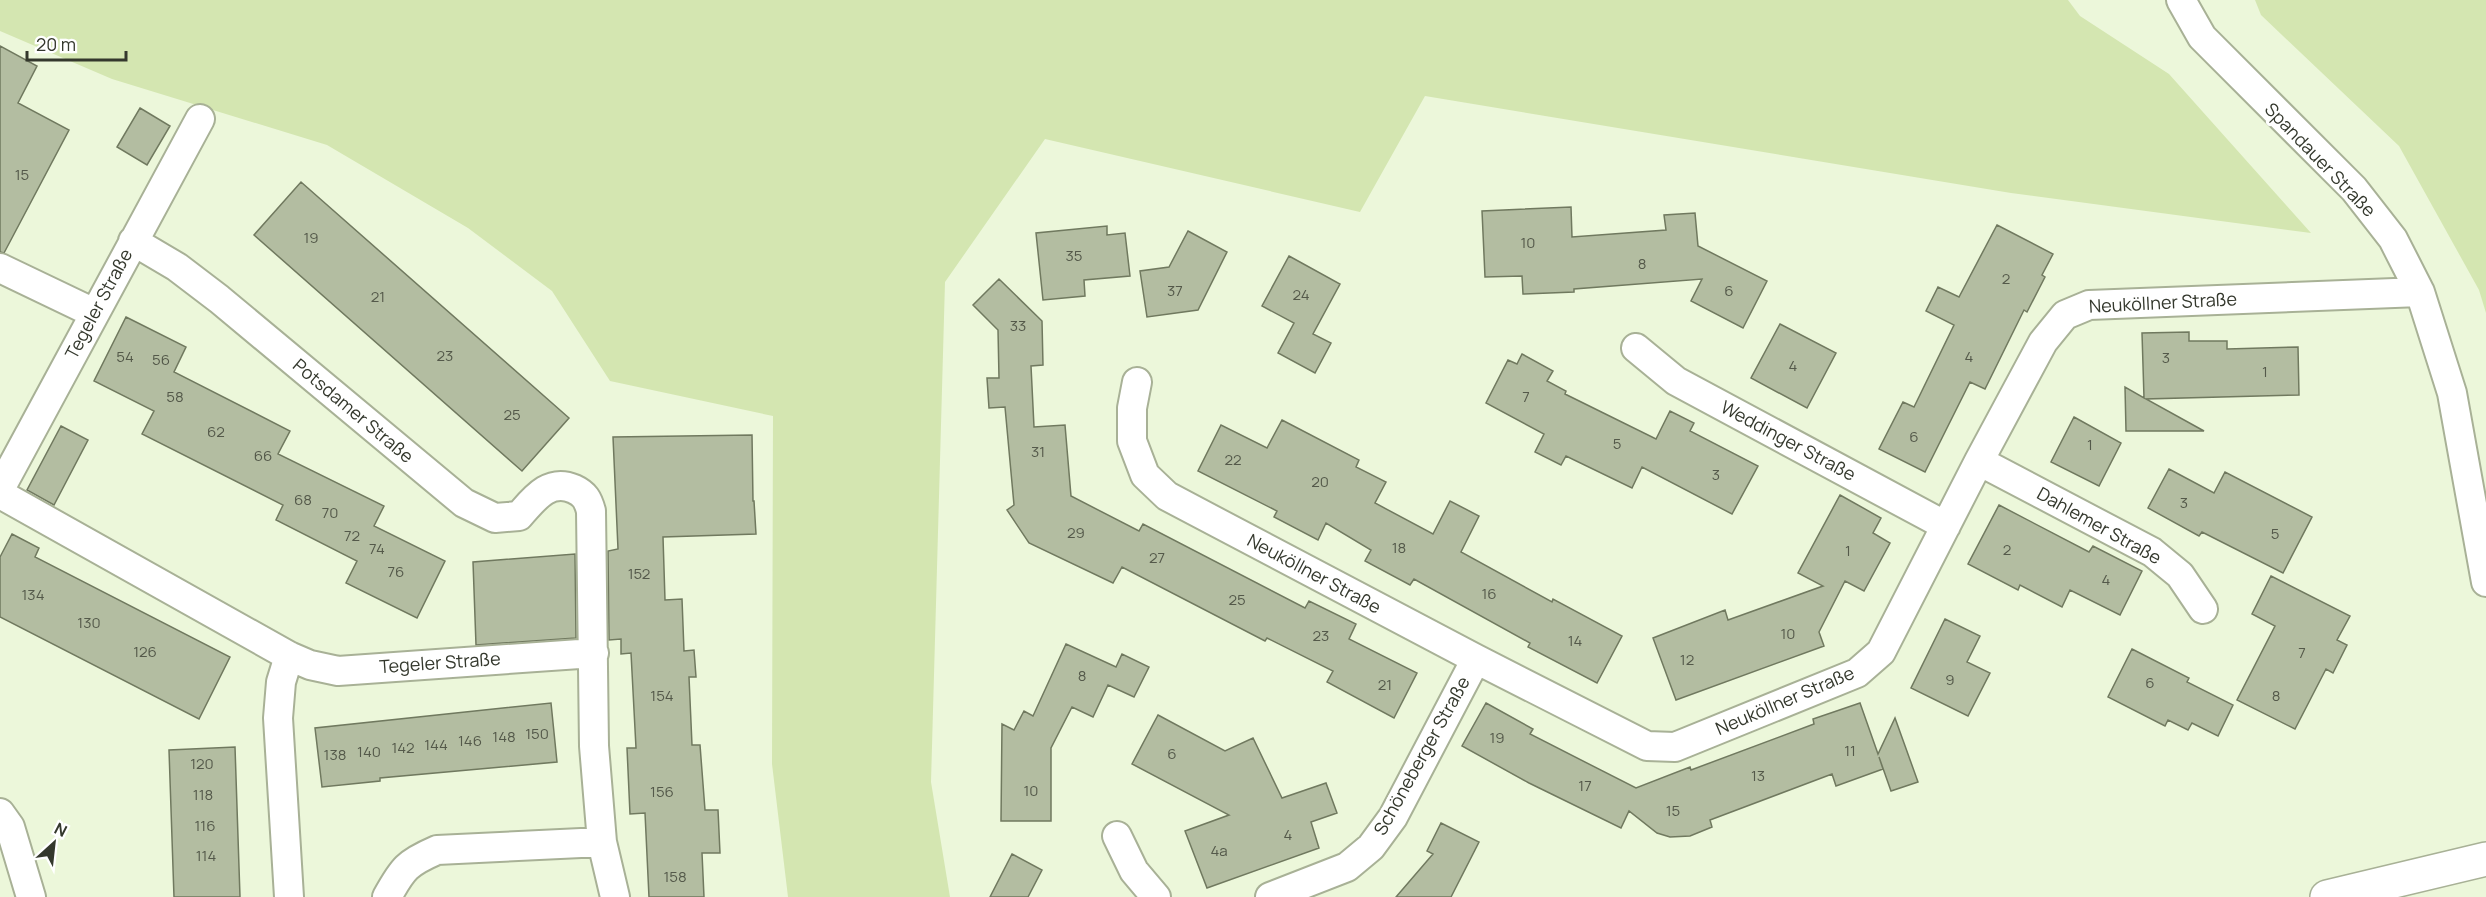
<svg xmlns="http://www.w3.org/2000/svg" width="2486" height="897" font-family="Manrope,sans-serif">
<style>
.green{fill:#d4e6b1}
.building{fill:#b3bda1;stroke:#70795f;stroke-width:1.5}
.lines{fill:none;stroke-linecap:round;stroke-linejoin:round}
.minor-casing{stroke:#a8b196;stroke-width:32}
.tertiary-casing{stroke:#a8b196;stroke-width:36}
.minor{stroke:#fff;stroke-width:28}
.tertiary{stroke:#fff;stroke-width:33}
.labels{text-anchor:middle;stroke-width:6;stroke-linejoin:round;paint-order:stroke}
.number-label{font-size:15px;fill:#54594a}
.street-label{font-size:18px;fill:#34382d;stroke:#fff}
</style>
<rect width="100%" height="100%" fill="#ecf7da"/>
<path class="green" d="M 0,0 L 2068,0 L 2080,16 L 2169,74 L 2311,233 L 2011,193 L 1425,96 L 1360,212 L 1045,139 L 945,282 L 931,782 L 950,897 L 788,897 L 772,764 L 773,416 L 610,381 L 552,291 L 468,228 L 327,145 L 112,79 L 0,31 Z
M 2255,0 L 2486,0 L 2486,313 L 2479,290 L 2399,146 L 2261,15 Z"/>
<path class="building" d="M 0,46 L 37,66 L 18,103 L 69,130 L 4,253 L 0,252 Z
M 140,108 L 170,126 L 147,165 L 117,147 Z
M 301,182 L 569,418 L 522,471 L 254,235 Z
M 1571,207 L 1572,237 L 1666,230 L 1664,215 L 1695,213 L 1698,246 L 1767,281 L 1743,328 L 1691,301 L 1702,279 L 1574,289 L 1574,292 L 1523,294 L 1522,276 L 1485,277 L 1482,211 Z
M 1997,225 L 2053,254 L 2042,275 L 2045,277 L 2027,312 L 2024,310 L 1985,389 L 1970,382 L 1925,472 L 1879,449 L 1903,402 L 1914,407 L 1954,325 L 1926,311 L 1938,287 L 1959,297 Z
M 1107,226 L 1107,235 L 1125,233 L 1130,276 L 1084,280 L 1085,296 L 1043,300 L 1036,233 Z
M 1188,231 L 1227,252 L 1198,310 L 1147,317 L 1140,271 L 1169,267 Z
M 1289,256 L 1340,284 L 1313,334 L 1331,343 L 1315,373 L 1278,353 L 1294,323 L 1262,306 Z
M 999,279 L 1042,321 L 1043,365 L 1031,366 L 1034,427 L 1065,425 L 1071,496 L 1139,531 L 1143,524 L 1305,608 L 1309,601 L 1356,624 L 1349,639 L 1417,673 L 1394,718 L 1327,682 L 1333,671 L 1267,638 L 1265,641 L 1122,567 L 1113,583 L 1029,543 L 1007,510 L 1014,505 L 1005,407 L 989,408 L 987,378 L 999,378 L 998,330 L 973,305 Z
M 126,317 L 186,347 L 174,372 L 290,431 L 278,454 L 384,506 L 374,526 L 445,561 L 417,618 L 346,583 L 357,561 L 276,520 L 283,505 L 142,434 L 154,411 L 94,381 Z
M 1780,324 L 1836,353 L 1807,408 L 1751,378 Z
M 2189,332 L 2189,341 L 2227,341 L 2227,349 L 2298,347 L 2299,395 L 2146,399 L 2204,431 L 2126,431 L 2125,387 L 2144,398 L 2142,333 Z
M 1522,354 L 1553,371 L 1547,381 L 1566,391 L 1565,394 L 1656,439 L 1670,411 L 1694,423 L 1690,431 L 1758,466 L 1732,514 L 1642,467 L 1632,488 L 1566,456 L 1561,465 L 1535,452 L 1544,434 L 1486,403 L 1508,360 L 1517,364 Z
M 2074,417 L 2121,443 L 2099,486 L 2051,462 Z
M 1282,420 L 1359,460 L 1356,467 L 1386,482 L 1375,503 L 1433,534 L 1450,501 L 1479,516 L 1461,552 L 1552,602 L 1553,599 L 1622,636 L 1597,683 L 1528,647 L 1530,643 L 1414,579 L 1410,585 L 1365,561 L 1371,550 L 1326,523 L 1318,540 L 1274,517 L 1277,511 L 1198,471 L 1221,425 L 1267,448 Z
M 61,426 L 88,440 L 54,505 L 27,490 Z
M 752,435 L 753,501 L 754,501 L 756,534 L 663,537 L 665,600 L 682,599 L 684,651 L 694,650 L 696,677 L 689,677 L 692,745 L 700,745 L 705,810 L 718,810 L 720,853 L 702,853 L 704,897 L 649,897 L 645,813 L 630,814 L 627,748 L 636,748 L 631,653 L 621,654 L 621,639 L 609,640 L 608,551 L 618,549 L 613,437 Z
M 2169,469 L 2214,493 L 2225,472 L 2312,517 L 2283,573 L 2202,532 L 2199,536 L 2148,508 Z
M 1840,495 L 1881,518 L 1873,533 L 1890,543 L 1864,591 L 1845,581 L 1819,632 L 1824,646 L 1676,700 L 1653,638 L 1725,610 L 1728,620 L 1823,586 L 1798,573 Z
M 1999,505 L 2089,552 L 2093,546 L 2142,571 L 2120,615 L 2070,590 L 2062,607 L 2020,585 L 2018,590 L 1968,564 Z
M 12,534 L 39,548 L 35,557 L 230,657 L 199,719 L 0,617 L 0,557 Z
M 575,554 L 576,638 L 476,645 L 473,562 Z
M 2271,576 L 2350,616 L 2337,640 L 2347,645 L 2333,673 L 2326,669 L 2295,729 L 2237,700 L 2275,626 L 2252,614 Z
M 1945,619 L 1980,636 L 1967,662 L 1990,673 L 1968,716 L 1911,688 Z
M 1066,644 L 1116,667 L 1122,654 L 1149,667 L 1134,697 L 1108,685 L 1093,717 L 1072,707 L 1051,748 L 1051,821 L 1001,821 L 1002,724 L 1014,730 L 1024,711 L 1033,716 Z
M 2132,649 L 2189,678 L 2187,682 L 2233,705 L 2218,736 L 2192,723 L 2188,730 L 2168,720 L 2165,726 L 2108,697 Z
M 551,703 L 557,762 L 380,778 L 380,781 L 322,787 L 315,728 Z
M 1486,703 L 1533,729 L 1530,734 L 1636,788 L 1690,767 L 1691,770 L 1814,724 L 1813,719 L 1860,703 L 1878,754 L 1895,718 L 1918,782 L 1891,791 L 1879,757 L 1883,769 L 1836,786 L 1832,774 L 1710,820 L 1712,827 L 1690,836 L 1670,837 L 1657,833 L 1629,811 L 1621,828 L 1529,783 L 1462,746 Z
M 1158,715 L 1225,751 L 1253,738 L 1282,798 L 1326,783 L 1337,813 L 1311,822 L 1319,848 L 1207,888 L 1185,831 L 1229,815 L 1132,764 Z
M 235,747 L 240,897 L 174,897 L 169,750 Z
M 1441,823 L 1479,842 L 1451,897 L 1396,897 L 1433,854 L 1427,851 Z
M 1012,854 L 1042,870 L 1028,897 L 990,897 Z"/>
<g class="lines">
<g class="minor-casing">
<path id="minor" d="M 2181,0 L 2202,37 L 2354,189 L 2393,239 L 2420,292 L 2452,393 L 2486,582
M 133,241 L 177,267 L 219,299 L 464,503 L 495,518 L 519,516 C 534,499 549,478 574,489 C 585,494 588,500 591,511 L 594,746 L 602,842 L 615,897
M 0,268 L 94,313
M 1636,348 L 1676,381 L 1946,526
M 1137,382 L 1132,408 L 1132,441 L 1145,475 L 1167,496 L 1476,659 L 1647,746 L 1675,747 L 1857,673 L 1881,652 L 1979,461 L 2043,342 L 2065,315 L 2089,305 L 2420,292
M 1979,461 L 2152,552 L 2180,575 L 2203,609
M 0,489 L 200,119
M 0,494 L 289,656 L 310,665 L 338,671 L 594,653
M 289,656 L 281,682 L 278,718 L 289,897
M 0,813 L 10,827 L 31,897
M 1117,836 L 1134,871 L 1156,897
M 387,897 C 403,868 407,863 437,850 L 602,842
M 1270,897 L 1347,867 L 1371,847 L 1393,817 L 1476,659"/>
</g>
<g class="tertiary-casing">
<path id="tertiary" d="M 2327,897 L 2486,859"/>
</g>
<use href="#minor" class="minor"/>
<use href="#tertiary" class="tertiary"/>
</g>
<g class="labels">
<g class="number-label">
<text x="22" y="180">15</text>
<text x="311" y="243">19</text>
<text x="1528" y="248">10</text>
<text x="1074" y="261">35</text>
<text x="1642" y="269">8</text>
<text x="2006" y="284">2</text>
<text x="1175" y="296">37</text>
<text x="1729" y="296">6</text>
<text x="1301" y="300">24</text>
<text x="378" y="302">21</text>
<text x="1018" y="331">33</text>
<text x="445" y="361">23</text>
<text x="125" y="362">54</text>
<text x="1969" y="362">4</text>
<text x="2166" y="363">3</text>
<text x="161" y="365">56</text>
<text x="1793" y="371">4</text>
<text x="2265" y="377">1</text>
<text x="175" y="402">58</text>
<text x="1526" y="402">7</text>
<text x="512" y="420">25</text>
<text x="216" y="437">62</text>
<text x="1914" y="442">6</text>
<text x="1617" y="449">5</text>
<text x="2090" y="450">1</text>
<text x="1038" y="457">31</text>
<text x="263" y="461">66</text>
<text x="1233" y="465">22</text>
<text x="1716" y="480">3</text>
<text x="1320" y="487">20</text>
<text x="303" y="505">68</text>
<text x="2184" y="508">3</text>
<text x="330" y="518">70</text>
<text x="1076" y="538">29</text>
<text x="2275" y="539">5</text>
<text x="352" y="541">72</text>
<text x="1399" y="553">18</text>
<text x="377" y="554">74</text>
<text x="2007" y="555">2</text>
<text x="1848" y="556">1</text>
<text x="1157" y="563">27</text>
<text x="396" y="577">76</text>
<text x="639" y="579">152</text>
<text x="2106" y="585">4</text>
<text x="1489" y="599">16</text>
<text x="33" y="600">134</text>
<text x="1237" y="605">25</text>
<text x="89" y="628">130</text>
<text x="1788" y="639">10</text>
<text x="1321" y="641">23</text>
<text x="1575" y="646">14</text>
<text x="145" y="657">126</text>
<text x="2302" y="658">7</text>
<text x="1687" y="665">12</text>
<text x="1082" y="681">8</text>
<text x="1950" y="685">9</text>
<text x="2150" y="688">6</text>
<text x="1385" y="690">21</text>
<text x="662" y="701">154</text>
<text x="2276" y="701">8</text>
<text x="537" y="739">150</text>
<text x="504" y="742">148</text>
<text x="1497" y="743">19</text>
<text x="470" y="746">146</text>
<text x="436" y="750">144</text>
<text x="403" y="753">142</text>
<text x="1850" y="756">11</text>
<text x="369" y="757">140</text>
<text x="1172" y="759">6</text>
<text x="335" y="760">138</text>
<text x="202" y="769">120</text>
<text x="1758" y="781">13</text>
<text x="1585" y="791">17</text>
<text x="1031" y="796">10</text>
<text x="662" y="797">156</text>
<text x="203" y="800">118</text>
<text x="1673" y="816">15</text>
<text x="205" y="831">116</text>
<text x="1288" y="840">4</text>
<text x="1219" y="856">4a</text>
<text x="206" y="861">114</text>
<text x="675" y="882">158</text>
</g>
<g class="street-label">
<text transform="translate(2320 160) rotate(46)" y="6">Spandauer Straße</text>
<text transform="translate(2163 303) rotate(-3)" y="6">Neuköllner Straße</text>
<text transform="translate(99 304) rotate(-62)" y="6">Tegeler Straße</text>
<text transform="translate(353 411) rotate(40)" y="6">Potsdamer Straße</text>
<text transform="translate(1788 441) rotate(28)" y="6">Weddinger Straße</text>
<text transform="translate(2099 526) rotate(29)" y="6">Dahlemer Straße</text>
<text transform="translate(1314 574) rotate(28)" y="6">Neuköllner Straße</text>
<text transform="translate(440 663) rotate(-4)" y="6">Tegeler Straße</text>
<text transform="translate(1785 701) rotate(-23)" y="6">Neuköllner Straße</text>
<text transform="translate(1422 756) rotate(-61)" y="6">Schöneberger Straße</text>
</g>
</g>
<g transform="translate(54 843) rotate(27)" stroke="#ffffff" stroke-width="4.5" paint-order="stroke">
<path d="M0-4.5L10 22L0 15L-10 22Z" fill="#34382d"/>
<text y="-9" font-size="16" font-weight="bold" text-anchor="middle" fill="#34382d">N</text>
</g>
<path d="M27 51v9h99v-9" fill="none" stroke="#34382d" stroke-width="3"/>
<text x="36" y="51" font-size="18" fill="#34382d" stroke="#ffffff" stroke-width="4.5" paint-order="stroke">20 m</text>
</svg>
